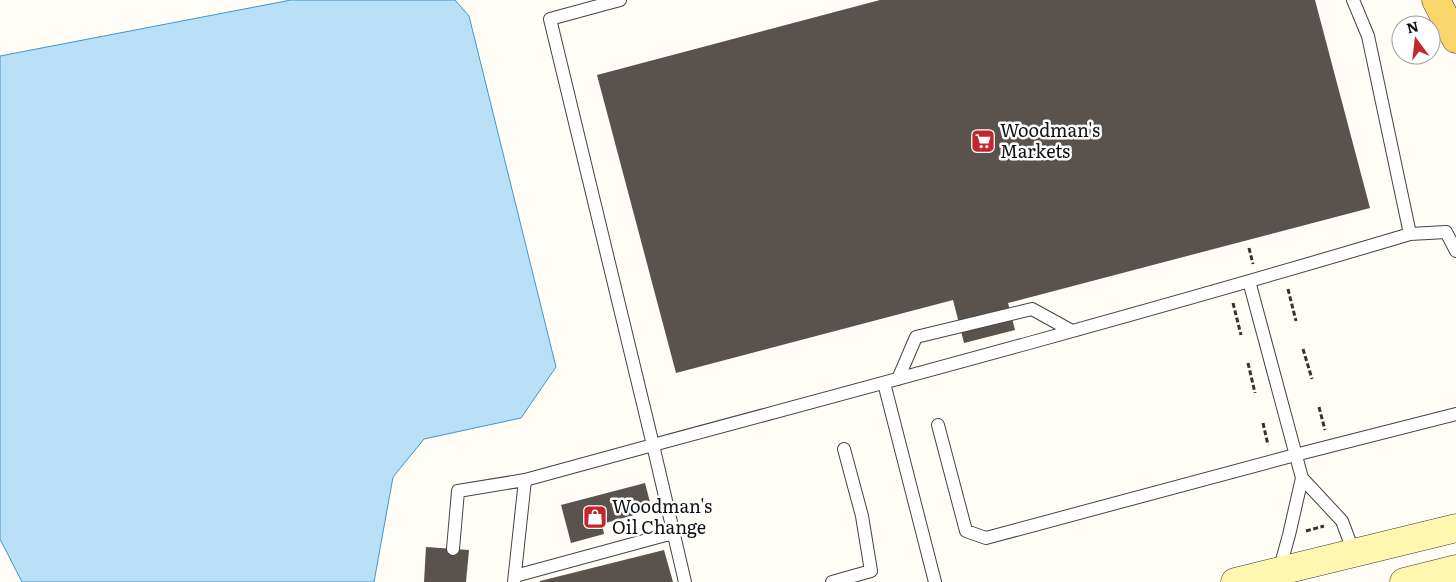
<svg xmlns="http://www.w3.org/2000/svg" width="1456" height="582" font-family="Literata,serif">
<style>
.water{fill:#b9e0f7;stroke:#3f96cf}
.building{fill:#5a524d}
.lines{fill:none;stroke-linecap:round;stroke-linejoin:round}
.lane-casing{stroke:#444;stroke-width:14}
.secondary-casing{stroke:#333;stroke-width:29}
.primary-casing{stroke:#222;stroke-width:29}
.path{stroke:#333;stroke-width:3;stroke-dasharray:5 2.5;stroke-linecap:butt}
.lane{stroke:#fff;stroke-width:12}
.secondary{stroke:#fff6b0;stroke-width:28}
.primary{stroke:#f9d66b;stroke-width:28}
.labels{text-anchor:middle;stroke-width:5;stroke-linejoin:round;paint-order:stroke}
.poi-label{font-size:18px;fill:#111;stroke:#fff;text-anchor:start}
</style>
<rect width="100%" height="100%" fill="#fffdf5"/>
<path class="water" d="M 291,0 L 455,0 L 469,16 L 556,367 L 521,418 L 424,439 L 393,477 L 374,582 L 22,582 L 0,539 L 0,56 Z"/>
<path class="building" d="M 880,0 L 1315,0 L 1370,208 L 1008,303 L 1015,330 L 964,343 L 953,300 L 676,373 L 597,75 Z
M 645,483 L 652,510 L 602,524 L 604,534 L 571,543 L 561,505 Z
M 426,547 L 469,550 L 466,582 L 424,582 Z
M 664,550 L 673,582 L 540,582 L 540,581 Z"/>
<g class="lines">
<g class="lane-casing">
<path id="lane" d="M 620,0 L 550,19 L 653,445 C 906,377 1159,309 1410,234 L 1368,36 L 1353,0
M 1410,234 L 1446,232 L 1456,251
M 1249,281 L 1302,478 L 1289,535 L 1279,571
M 898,379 L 916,337 L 1032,309 L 1072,331
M 884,383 L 935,582
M 938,425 L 966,531 L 986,538 L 1295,455 L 1456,414
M 1302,478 L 1342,521 L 1354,553
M 453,549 L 458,491 L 525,480
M 515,576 L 673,533
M 514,582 L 525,480 L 653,445 L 685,582
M 832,582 L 871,571 L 862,516 L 844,449"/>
</g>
<g class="secondary-casing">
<path id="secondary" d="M 1235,582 L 1456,528
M 1404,582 L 1456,569"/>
</g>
<g class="primary-casing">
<path id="primary" d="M 1436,0 L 1456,39"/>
</g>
<path class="path" d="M 1249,248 L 1253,264
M 1288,289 L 1296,321
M 1233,303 L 1241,335
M 1303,349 L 1312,379
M 1248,363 L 1255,393
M 1319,407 L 1325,430
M 1263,423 L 1268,445
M 1306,531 L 1324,526"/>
<use href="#lane" class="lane"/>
<use href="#secondary" class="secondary"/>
<use href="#primary" class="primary"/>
</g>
<defs>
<g id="supermarket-square" transform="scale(1.25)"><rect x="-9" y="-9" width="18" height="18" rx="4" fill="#c4262e" stroke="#fff"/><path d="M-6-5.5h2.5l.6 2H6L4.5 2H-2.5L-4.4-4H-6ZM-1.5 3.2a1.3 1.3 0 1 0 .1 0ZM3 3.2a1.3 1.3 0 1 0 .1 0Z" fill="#fff"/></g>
<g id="shop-square" transform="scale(1.25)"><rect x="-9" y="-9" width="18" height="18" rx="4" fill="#c4262e" stroke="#fff"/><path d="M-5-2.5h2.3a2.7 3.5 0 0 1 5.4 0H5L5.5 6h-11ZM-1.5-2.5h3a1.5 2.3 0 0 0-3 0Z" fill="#fff"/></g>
</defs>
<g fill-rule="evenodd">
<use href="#supermarket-square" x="983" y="141"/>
<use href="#shop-square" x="595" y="517"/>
</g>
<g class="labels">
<g class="poi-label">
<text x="1000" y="137">Woodman's<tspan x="1000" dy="21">Markets</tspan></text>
<text x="612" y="513">Woodman's<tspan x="612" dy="21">Oil Change</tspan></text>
</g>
</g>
<g transform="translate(1416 40) rotate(345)"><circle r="24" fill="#ffffff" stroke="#a0a0a0"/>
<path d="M0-4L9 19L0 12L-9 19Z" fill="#c4262e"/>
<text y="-8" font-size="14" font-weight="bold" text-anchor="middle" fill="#111111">N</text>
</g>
</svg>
